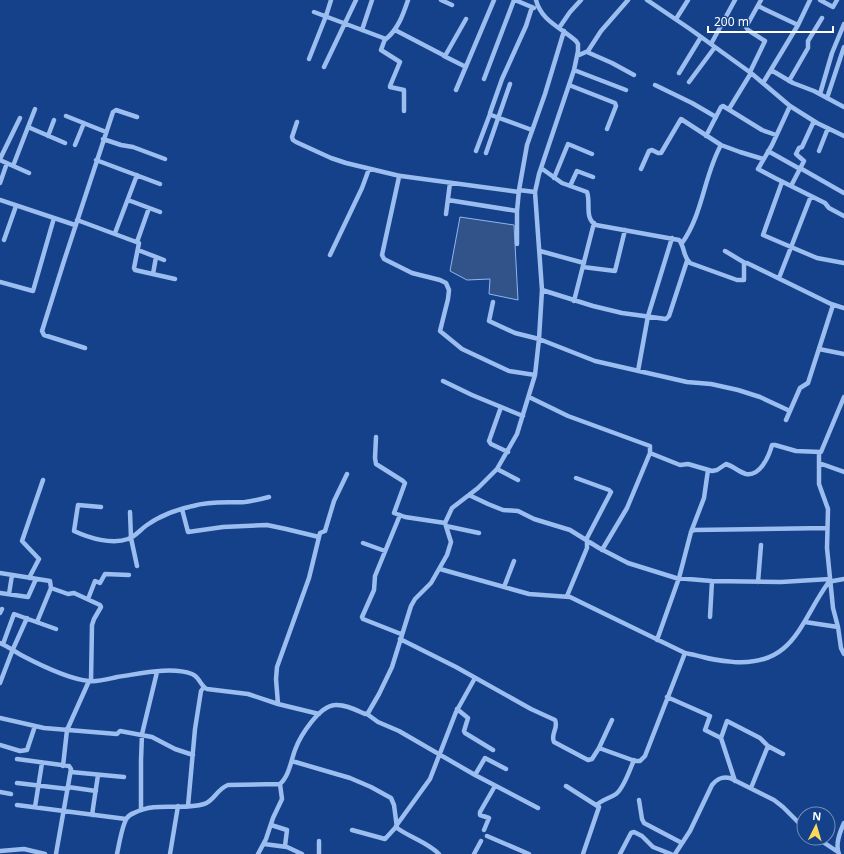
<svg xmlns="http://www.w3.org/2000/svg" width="844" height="854" font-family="'Noto Sans',sans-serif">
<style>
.water{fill:#325389;stroke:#8db7f3}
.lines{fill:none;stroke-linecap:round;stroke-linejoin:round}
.minor{stroke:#9bbdef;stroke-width:4.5}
</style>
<rect width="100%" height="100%" fill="#144189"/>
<path class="water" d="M 460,217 L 514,225 L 518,300 L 489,294 L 490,279 L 467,280 L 450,271 Z"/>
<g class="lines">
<path class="minor" d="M 441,0 L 452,5
M 515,0 L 534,8
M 647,0 L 690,29 L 751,73 L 790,106 L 817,123 L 844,136
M 820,0 L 833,7 L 837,0
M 758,6 L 798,25
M 314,12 L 386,39 C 398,29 403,15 408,0
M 676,19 L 688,0
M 559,28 L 570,12 L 581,0
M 362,30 L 372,0
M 395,30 L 445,56 L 466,19
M 385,39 L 381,50 L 400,62 L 390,86 L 390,87 L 404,90 L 404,111
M 711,44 L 735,0
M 587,52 L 612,63 L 634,75
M 444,56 L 466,67
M 577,56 L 588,51 L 601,31 L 628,0
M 309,59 L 326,16 L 331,0
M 324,67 L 356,0
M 574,70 L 626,90
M 771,70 L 793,83 L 814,91 L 844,107
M 750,72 L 765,41 L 748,30 L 746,27 L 761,0
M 679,73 L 701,37
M 484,79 L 514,0
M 789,81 L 808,48 L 808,41 L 822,18
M 689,82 L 715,47
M 763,83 L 798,25 L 810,0
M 569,85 L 615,103 L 616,106 L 607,129
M 655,85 L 692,103 L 716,117
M 456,90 L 494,0
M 820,94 L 832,53 L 844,24
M 827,98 L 844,47
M 790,106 L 772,145 L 758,169 L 775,178 L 825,203 L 829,208 L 844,216
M 729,109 L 751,73
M 66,116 L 106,132
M 297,122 L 292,137 L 293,140 L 296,142 L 331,158 L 346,163 L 400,176
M 28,127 L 65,143
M 532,130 L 491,115 L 490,113 L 502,79 L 526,26 L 532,7
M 48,136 L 54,120
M 706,136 L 721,107 L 723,106 L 762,130 L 776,135
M 103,139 L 121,145 L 133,147 L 165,159
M 75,145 L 84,123
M 476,151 L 490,114
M 768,151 L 800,169
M 819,151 L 828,128
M 486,153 L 510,84
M 0,159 L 20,118
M 0,160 L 29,173
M 96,160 L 160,184
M 13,166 L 35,109
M 541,168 L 562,183 L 587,192 C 591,203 584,218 596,225 L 679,240 C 685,247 683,257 690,263 L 737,280 L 744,280 L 744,264 L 747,263 L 831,304 L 844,308
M 800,168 L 844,193
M 641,169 L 649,151 L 652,150 L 658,153 L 661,153 L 681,119 L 721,145 L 740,152 L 763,159
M 554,178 L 568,144 L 592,154
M 782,182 L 763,235 L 817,258 L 844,263
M 0,183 L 7,163
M 570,186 L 577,171 L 593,177
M 791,186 L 804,161 L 796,154 L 799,148 L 802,147 L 814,121
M 519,190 L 535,192
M 519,192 L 401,176 L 399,177 L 382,255 L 384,259 L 412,273 L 440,280 L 446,283 L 449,290 L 448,299 L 440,331 L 462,349 L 509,371 L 535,375
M 0,200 L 75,225
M 128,200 L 160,212
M 448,200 L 517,211
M 446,214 L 450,183
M 77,220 L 139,243 L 134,268 L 135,270 L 175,279
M 115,233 L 137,175
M 4,240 L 16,206
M 137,242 L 149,208
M 682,243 C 703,214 704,175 721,145
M 517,244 L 517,211 L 519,190 L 527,145 L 545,94 L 564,31
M 138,250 L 164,260
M 540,251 L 584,263
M 725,251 L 745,263
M 330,255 L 362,188 L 369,169
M 583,267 L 615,271 L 625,230
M 153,274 L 156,257
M 779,278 L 811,196
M 0,282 L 33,291 L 54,218
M 542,290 L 593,306 L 622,313 L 666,319 L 669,316 L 687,261
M 574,301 L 594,223
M 493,302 L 489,321 L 515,333 L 539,339 L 595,361 L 687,382 L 711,384 L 738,390 L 760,397 L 790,411
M 648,316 L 672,238
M 85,348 L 44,335 L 42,331 L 64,261 L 113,112 L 116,110 L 137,117
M 819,349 L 844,354
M 638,371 L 648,316
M 443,381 L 472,395 L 523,416
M 529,397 L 568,416 L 650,446 L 650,453 L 627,508 L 602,550
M 501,407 L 489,441 L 491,444 L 508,452
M 786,420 L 800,388 L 808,383 L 833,305
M 376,437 L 375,458 L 376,464 L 403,481 L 405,483 L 394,513 L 405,517 L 445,523
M 819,452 L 819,484 L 828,509 L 827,548 L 833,608 L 838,627 L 841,648 L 844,654
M 650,453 L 680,465 L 688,464 L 712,471 L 717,470 L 726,464 C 733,466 739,472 746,474 C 760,477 769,456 772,445 L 775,445 L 796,451 L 821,452 L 844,397
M 819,463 L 844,472
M 497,469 L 518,480
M 469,495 L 488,504 L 503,510 L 518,511 L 534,519 L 570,530 L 599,548 L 628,563 L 676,578 L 712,581 L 781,582 L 830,579
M 101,507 L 78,505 L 74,531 C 89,538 112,545 128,539 C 135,537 141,529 147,525 C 160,516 178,509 193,506 C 210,501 227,503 245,502 C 253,501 261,499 269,497
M 182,509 L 188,532 L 223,527 L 267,525 L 286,529 L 319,537
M 130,512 L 131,538 L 137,566
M 400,515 L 375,576 L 374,590 L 362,617 L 363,619 L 401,634
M 446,526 L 479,533
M 691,532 L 704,498 L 708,470
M 363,543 L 385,551
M 440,569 L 529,594 L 570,597 L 685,653
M 0,573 L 50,581 L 51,588 L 68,594 L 74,593 L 100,605 L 101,607 L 94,619 L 92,625 L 91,681
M 29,578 L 39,559 L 22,541 L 43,480
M 758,582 L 761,545
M 504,587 L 514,561
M 0,593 L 28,597 L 36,579
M 9,594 L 12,575
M 567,596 L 587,548 L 587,538 L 611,492 L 609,490 L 576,478
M 88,599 L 95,581 L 100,583 L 105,574 L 129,575
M 0,613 L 2,609
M 710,617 L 712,581
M 37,622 L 51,588
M 805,622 L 838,627
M 400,639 L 456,667 L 531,709 L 555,720 C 559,728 550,734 554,742 L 588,760 L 592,759 L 599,748 L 635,761 L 640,761 L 645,756 L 685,653 C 691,654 698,656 703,657 C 713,660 724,661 734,662 C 794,666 800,622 828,583 L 833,581 L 844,579
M 657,640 L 679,578 L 691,532 L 694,530 L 827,528
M 0,643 C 7,646 14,651 21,655 C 40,665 68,679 89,681 C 98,682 108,679 117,677 C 139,674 171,666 192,674 C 200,677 200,686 207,689 L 248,694 L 278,704 L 319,714
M 3,644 L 14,614 L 56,629
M 0,683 L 13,649 L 27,618
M 667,697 L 710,716 L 705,730 L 721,738 L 735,781
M 278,704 L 276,679 L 277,667 L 309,578 L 320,533 L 325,531 L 334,501 L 347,474
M 457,709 L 468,718 L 464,731 L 465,733 L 493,750
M 367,714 L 378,722 L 399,731 L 475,775 L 538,808
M 0,718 L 44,728 L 117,734 L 120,731 L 152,737 L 175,749 L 193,755
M 721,738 L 727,721 L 760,738 L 768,746 L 783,754
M 0,745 L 20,751 L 27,750 L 35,726
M 599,748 L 612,720
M 17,759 L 69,766 L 71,769 L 56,854
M 292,761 L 350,778 L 371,787 L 391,798 L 394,805 L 397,828 C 411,838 427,842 439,854
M 63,766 L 67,730 L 89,681
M 71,772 L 124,777
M 475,775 L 485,758 L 506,769
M 17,783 L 68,789
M 566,786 L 599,807 L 583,854
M 68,787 L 96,791
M 751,788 L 768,746
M 0,792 L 11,794
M 639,800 L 642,819 L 644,823 L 682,843
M 17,805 L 126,819
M 597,805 C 602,799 609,799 616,794 C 624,788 630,769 634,760
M 188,806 L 195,729 L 201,691 L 204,687
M 35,807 L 42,763
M 141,809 L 141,760 L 142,734 L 157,672
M 92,815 L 98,775
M 271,825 L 287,830 L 285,846
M 396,826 L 430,779 L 456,712 L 475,678
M 352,830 L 385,839 L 396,827
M 484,830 L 489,818 L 480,815 L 480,812 L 495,786
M 487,836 L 529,854
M 817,838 L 838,852
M 264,844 L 287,847 L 302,854
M 0,851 L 24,849 L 45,854
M 117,854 C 119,845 122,825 127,818 C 129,815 131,814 134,813 C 157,801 181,811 204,804 C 214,801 217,789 228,785 L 280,784 C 289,776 291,761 295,750 C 300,736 319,706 335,705 C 345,704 356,710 365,714 L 368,713 L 379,694 L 392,667 L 411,606 L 415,599 L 431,583 L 447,555 L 451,542 L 445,523 L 452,508 L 478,488 L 497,469 L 517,434 L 535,375 L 539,339 L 542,290 L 535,192 L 539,174 L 574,70 L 578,51 L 578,44 L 576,41 C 562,28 541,21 536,0
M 170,854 L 178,806
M 258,854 L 266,839 L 273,818 L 282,799 L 280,784
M 319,854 L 319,841
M 474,854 L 481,841
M 620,854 L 631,833 L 634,832 L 642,836 L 653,847 L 671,854
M 675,854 L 690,831 L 712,785 C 717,779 722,776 730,778 L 774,800 L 783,807 L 804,828
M 839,854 C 835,844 840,832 844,823"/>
</g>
<g transform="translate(816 826) rotate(5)"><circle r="19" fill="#144189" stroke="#728db8"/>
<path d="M0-3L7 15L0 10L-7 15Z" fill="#ffd85a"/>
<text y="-6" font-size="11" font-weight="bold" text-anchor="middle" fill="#ffffff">N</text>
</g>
<path d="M708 26v6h125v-6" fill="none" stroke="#ffffff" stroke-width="2"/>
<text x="714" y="26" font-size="12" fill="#ffffff" stroke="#144189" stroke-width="3" paint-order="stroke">200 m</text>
</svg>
